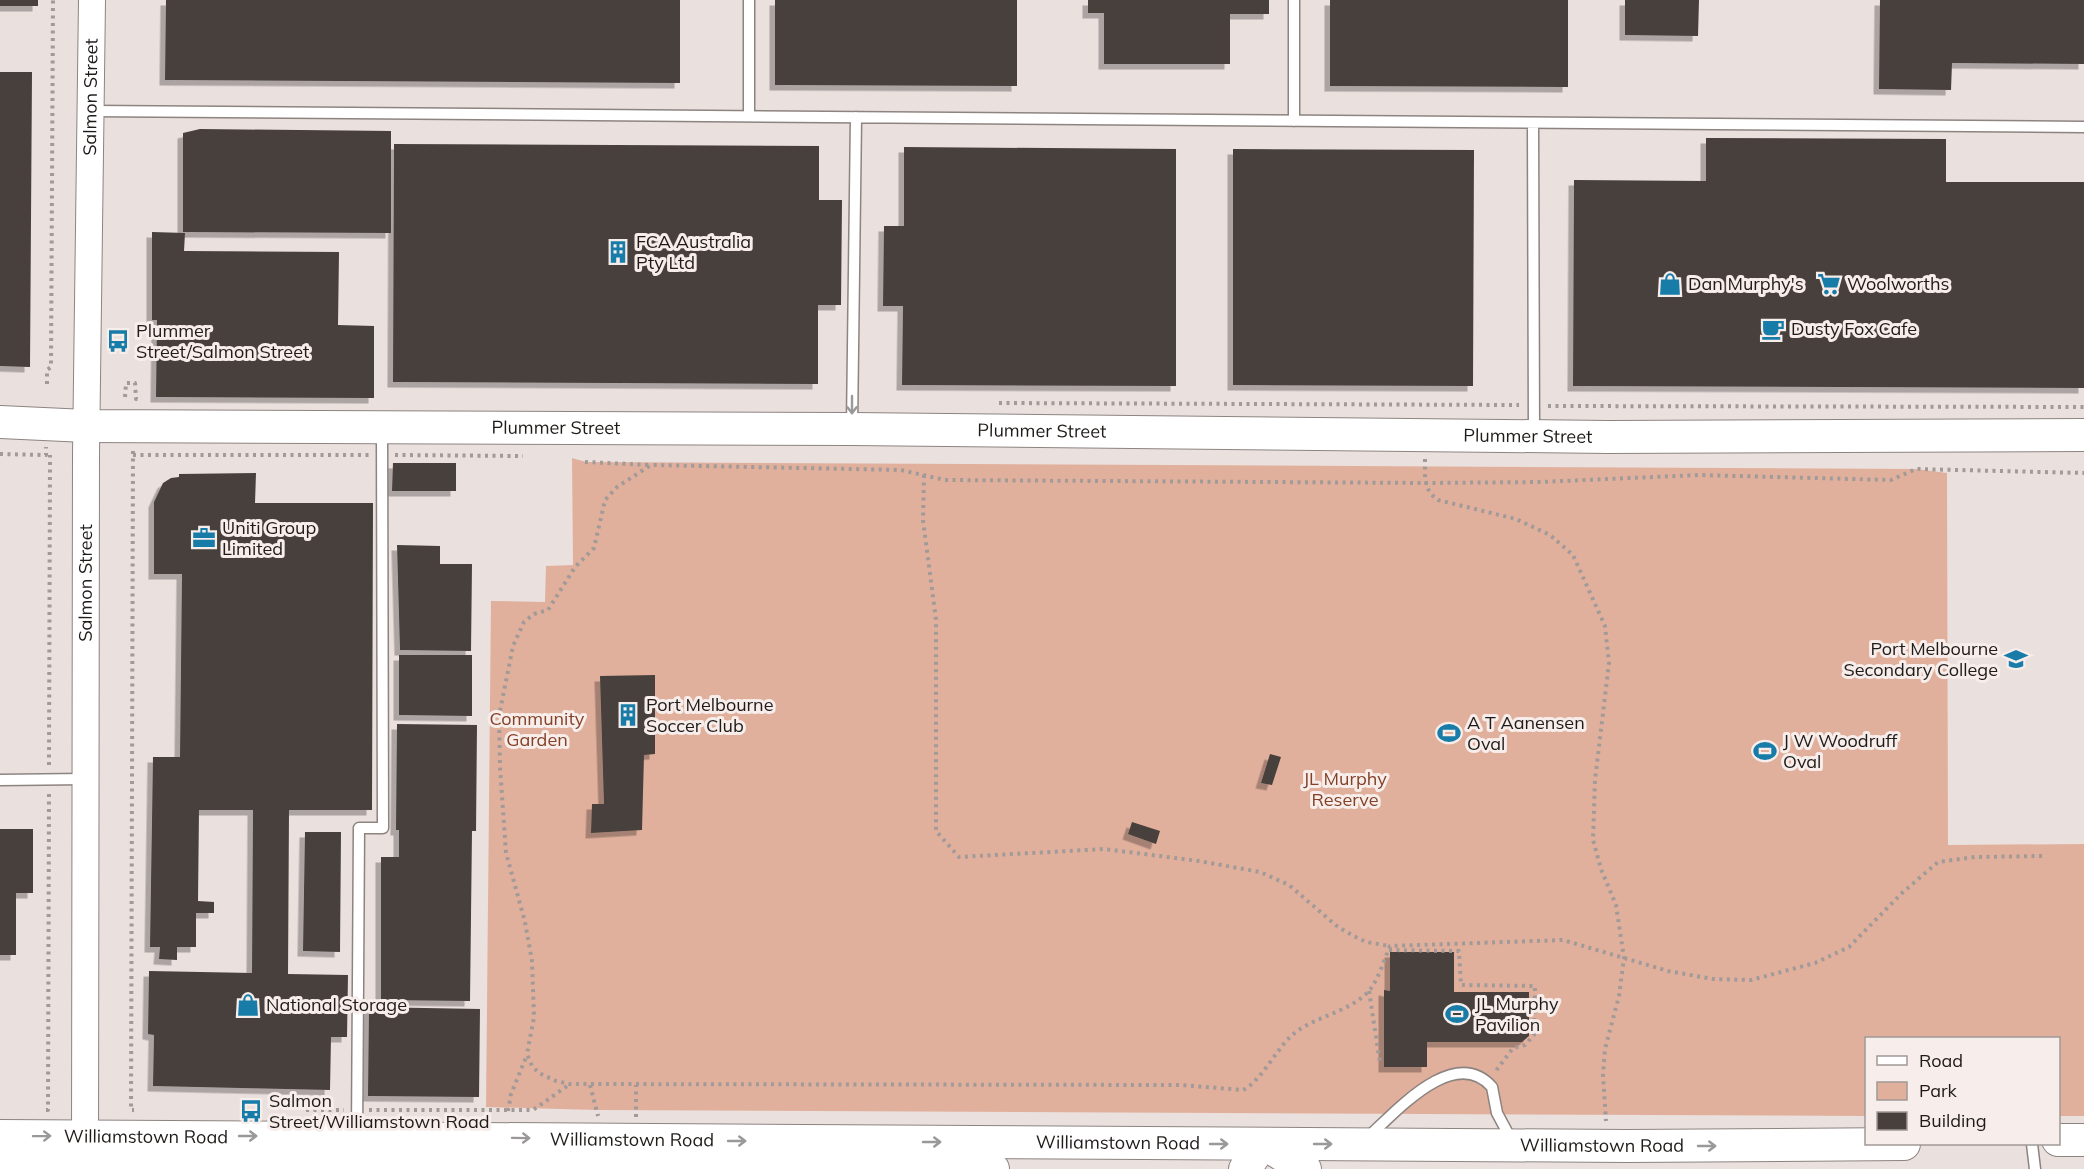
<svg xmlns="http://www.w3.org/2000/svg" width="2084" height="1169" font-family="Mulish,sans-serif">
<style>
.green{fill:#e1b09d}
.building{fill:#47403d;filter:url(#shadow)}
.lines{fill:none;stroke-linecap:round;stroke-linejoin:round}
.service-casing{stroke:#8d8480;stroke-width:13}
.tertiary-casing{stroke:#8d8480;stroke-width:28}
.primary-casing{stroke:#8d8480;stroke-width:34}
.path{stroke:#a29a98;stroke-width:4;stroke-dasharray:3 4.5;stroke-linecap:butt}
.service{stroke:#fff;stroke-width:10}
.tertiary{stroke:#fff;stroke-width:26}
.primary{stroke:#fff;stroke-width:32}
.oneway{stroke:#9a9898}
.labels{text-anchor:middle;stroke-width:6;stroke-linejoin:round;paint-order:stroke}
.street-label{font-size:18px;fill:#1e1b19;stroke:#f7edea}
.poi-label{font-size:18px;fill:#1e1b19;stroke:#f7edea;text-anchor:start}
.park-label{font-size:18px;fill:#844127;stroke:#f7edea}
</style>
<defs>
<filter id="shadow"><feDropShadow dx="-5.5" dy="5.5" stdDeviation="0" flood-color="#0004"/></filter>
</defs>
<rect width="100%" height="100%" fill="#eae0dd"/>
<path class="green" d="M 572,458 L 586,462 L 1916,469 L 1947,473 L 1948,845 L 2084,844 L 2084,1116 L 2059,1116 L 2058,1038 L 1866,1038 L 1866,1116 L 596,1110 L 486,1107 L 491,601 L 545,602 L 546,566 L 573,565 Z"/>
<path class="building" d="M 0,0 L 38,0 L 38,6 L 0,6 Z
M 166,0 L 680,0 L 680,83 L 165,80 Z
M 775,0 L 1017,0 L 1017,86 L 775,85 Z
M 1088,0 L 1269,0 L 1269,14 L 1230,14 L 1230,64 L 1104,64 L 1104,13 L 1088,13 Z
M 1330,0 L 1568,0 L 1568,87 L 1330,86 Z
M 1625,0 L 1699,0 L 1698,36 L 1625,35 Z
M 1880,0 L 2084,0 L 2084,64 L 1952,63 L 1951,90 L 1879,89 Z
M 0,72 L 32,72 L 30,367 L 0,366 Z
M 200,129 L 391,131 L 391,233 L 183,232 L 183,133 Z
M 1706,138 L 1946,139 L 1946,182 L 2084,182 L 2084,388 L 1573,386 L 1574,180 L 1706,181 Z
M 394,144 L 819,146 L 819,200 L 842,200 L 841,305 L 818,305 L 818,384 L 393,382 Z
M 904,147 L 1176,149 L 1176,386 L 902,385 L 903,306 L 883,306 L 884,226 L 904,226 Z
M 1233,149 L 1474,150 L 1473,386 L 1233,385 Z
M 152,232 L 185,233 L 184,251 L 339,252 L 338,325 L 374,326 L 374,398 L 156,397 L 157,320 L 152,320 Z
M 393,463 L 456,463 L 456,491 L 392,491 Z
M 256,473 L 255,503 L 373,503 L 372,810 L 289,810 L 288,974 L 348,975 L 347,1037 L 331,1037 L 330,1090 L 153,1086 L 154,1035 L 148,1034 L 149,971 L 252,973 L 253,810 L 199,810 L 198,901 L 214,902 L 214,913 L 196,913 L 196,947 L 177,947 L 177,960 L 159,959 L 160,947 L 150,947 L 153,757 L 180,757 L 182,574 L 154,574 L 154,502 L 163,483 L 171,478 L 179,477 L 179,474 Z
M 397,545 L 440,546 L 440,564 L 472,564 L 471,651 L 400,650 Z
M 399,655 L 472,655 L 472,716 L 399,715 Z
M 655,675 L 655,754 L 644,755 L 642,830 L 591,833 L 592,804 L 604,804 L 600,676 Z
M 397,724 L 477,725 L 476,831 L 472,831 L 470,1001 L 381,1000 L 381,857 L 399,857 L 399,830 L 396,830 Z
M 1270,754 L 1281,757 L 1272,785 L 1261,783 Z
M 1132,822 L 1160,831 L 1156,844 L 1128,834 Z
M 0,829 L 33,829 L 33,893 L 16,893 L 16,955 L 0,955 Z
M 305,832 L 341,832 L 340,952 L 303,951 Z
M 1390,952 L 1454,952 L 1454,992 L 1529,992 L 1529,1036 L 1522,1042 L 1427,1042 L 1427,1067 L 1384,1067 L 1384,990 L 1390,991 Z
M 369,1007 L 480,1009 L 479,1097 L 368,1096 Z"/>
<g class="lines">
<g class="service-casing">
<path id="service" d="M 1294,0 L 1294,121
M 91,111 L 2084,127
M 749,116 L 749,0
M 1533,123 L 1534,434
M 852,426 L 856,117
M 0,780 L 85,779
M 357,1136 L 359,828 L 383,828 L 382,429
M 1367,1138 C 1395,1113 1454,1044 1492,1087 L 1497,1113 L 1512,1141
M 2032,1144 L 2035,1169"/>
</g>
<g class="tertiary-casing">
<g id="tertiary">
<path id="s1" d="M 85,1155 L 86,455 L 92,0"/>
</g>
</g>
<g class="primary-casing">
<g id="primary">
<path id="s2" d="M 0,422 L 86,426 L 852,429 L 1608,437 L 2084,435"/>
<path id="s3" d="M 0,1136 L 1627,1146 L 1904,1144"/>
<path d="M 2058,1140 L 2084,1140"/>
<path d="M 1265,1144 L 1305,1169"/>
<path d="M 0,1166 L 993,1169"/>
<path d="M 1245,1169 L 1262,1144"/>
</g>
</g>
<path class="path" d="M 47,384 L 47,370 L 51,367 L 53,0
M 125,397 L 126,383 L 135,383 L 136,399 L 139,399
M 999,403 L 1519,405
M 1548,406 L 2084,407
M 133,451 L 131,1110 L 134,1110
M 0,454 L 46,455 L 46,447
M 133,455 L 370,455
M 395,455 L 523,456
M 1425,459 C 1425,476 1423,490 1438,500 L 1516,519 L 1550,535 L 1573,555 L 1605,626 L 1609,663 L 1595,780 L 1593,840 L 1601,869 L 1616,905 L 1624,958 L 1619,996 L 1605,1049 L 1603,1075 L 1606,1121
M 585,462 L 650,465
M 924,475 L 923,520 L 936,620 L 936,831 L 959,857 L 1104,849 L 1199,861 L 1260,872 L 1289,885 L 1338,927 L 1352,935 L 1366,942 L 1390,946
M 49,765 L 50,455
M 2042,856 L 1975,857 L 1938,862 L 1902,893 L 1849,947 L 1815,963 L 1751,980 L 1713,979 L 1668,971 L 1563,940 L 1390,946 C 1384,960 1378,981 1368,992 C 1345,1015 1311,1016 1289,1038 C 1276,1051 1259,1083 1243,1090 L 1181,1085 L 570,1084 L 556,1081 L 539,1073 L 532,1066 L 527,1054 L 534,1017 L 532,961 L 525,922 L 506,853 L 500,767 L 499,716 L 513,646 L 524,622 L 534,614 L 548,610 L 575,567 L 594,548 L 605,500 L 617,487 L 651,465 L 901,470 L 945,480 L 1426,483 L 1540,482 L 1698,475 L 1891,480 L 1916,469 L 2084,473
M 1389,950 L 1459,951 L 1461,985 L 1535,986 L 1534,1035 L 1525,1045 L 1513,1048 L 1495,1072
M 1369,991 L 1380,1063
M 590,1085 L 598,1116
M 46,1110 L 48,1110 L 49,793
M 306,1110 L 344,1110
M 369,1110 L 533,1110 L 570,1084
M 508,1111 L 511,1094 L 527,1055
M 636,1117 L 636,1085"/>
<use href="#service" class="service"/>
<use href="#tertiary" class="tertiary"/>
<use href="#primary" class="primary"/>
</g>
<defs><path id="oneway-shaft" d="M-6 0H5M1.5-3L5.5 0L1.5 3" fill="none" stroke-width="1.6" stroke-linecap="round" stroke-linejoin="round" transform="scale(1.5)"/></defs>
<g class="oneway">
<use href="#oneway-shaft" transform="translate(852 405) rotate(90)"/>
<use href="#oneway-shaft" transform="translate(42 1136) rotate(-1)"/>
<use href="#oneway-shaft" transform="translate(248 1136)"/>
<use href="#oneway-shaft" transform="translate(521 1138) rotate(1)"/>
<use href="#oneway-shaft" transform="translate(737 1141)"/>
<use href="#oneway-shaft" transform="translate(932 1142)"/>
<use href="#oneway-shaft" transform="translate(1219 1144)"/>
<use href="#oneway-shaft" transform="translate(1323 1144)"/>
<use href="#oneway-shaft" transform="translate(1707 1146)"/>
</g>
<defs>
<g id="building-bare" transform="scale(1.8)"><path d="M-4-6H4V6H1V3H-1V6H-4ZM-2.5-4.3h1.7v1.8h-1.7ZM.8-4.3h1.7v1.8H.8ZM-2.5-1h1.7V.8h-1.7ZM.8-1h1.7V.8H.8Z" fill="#177ca7" stroke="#f7edea" stroke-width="2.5" paint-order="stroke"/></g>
<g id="shop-bare" transform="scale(1.8)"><path d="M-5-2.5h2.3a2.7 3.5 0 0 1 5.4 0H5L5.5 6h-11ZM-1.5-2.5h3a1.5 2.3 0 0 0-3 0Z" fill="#177ca7" stroke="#f7edea" stroke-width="2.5" paint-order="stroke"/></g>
<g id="supermarket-bare" transform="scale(1.8)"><path d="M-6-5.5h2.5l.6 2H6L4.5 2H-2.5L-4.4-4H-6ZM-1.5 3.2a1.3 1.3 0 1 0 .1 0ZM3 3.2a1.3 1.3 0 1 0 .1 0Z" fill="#177ca7" stroke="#f7edea" stroke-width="2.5" paint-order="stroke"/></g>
<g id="cafe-bare" transform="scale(1.8)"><path d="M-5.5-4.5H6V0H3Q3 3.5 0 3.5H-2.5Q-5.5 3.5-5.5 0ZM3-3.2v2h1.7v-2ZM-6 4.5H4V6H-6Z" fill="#177ca7" stroke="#f7edea" stroke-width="2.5" paint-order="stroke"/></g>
<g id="bus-bare" transform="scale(1.8)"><path d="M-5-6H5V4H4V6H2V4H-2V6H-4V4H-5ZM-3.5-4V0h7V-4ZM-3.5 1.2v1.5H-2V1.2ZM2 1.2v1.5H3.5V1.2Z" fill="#177ca7" stroke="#f7edea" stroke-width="2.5" paint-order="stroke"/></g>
<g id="office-bare" transform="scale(1.8)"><path d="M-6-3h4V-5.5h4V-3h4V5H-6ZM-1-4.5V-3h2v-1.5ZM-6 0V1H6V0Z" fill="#177ca7" stroke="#f7edea" stroke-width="2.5" paint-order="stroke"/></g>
<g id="school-bare" transform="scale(1.8)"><path d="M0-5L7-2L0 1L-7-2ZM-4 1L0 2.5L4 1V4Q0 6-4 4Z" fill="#177ca7" stroke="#f7edea" stroke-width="2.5" paint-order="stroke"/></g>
<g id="stadium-bare" transform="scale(1.8)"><path d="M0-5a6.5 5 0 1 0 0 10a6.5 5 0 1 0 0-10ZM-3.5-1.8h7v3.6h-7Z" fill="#177ca7" stroke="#f7edea" stroke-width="2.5" paint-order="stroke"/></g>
</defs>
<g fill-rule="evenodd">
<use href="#building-bare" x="618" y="252"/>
<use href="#shop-bare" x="1670" y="284"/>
<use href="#supermarket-bare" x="1829" y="284"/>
<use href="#cafe-bare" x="1773" y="329"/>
<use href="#bus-bare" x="118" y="341"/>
<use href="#office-bare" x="204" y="538"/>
<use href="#school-bare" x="2016" y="659"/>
<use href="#building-bare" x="628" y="715"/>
<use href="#stadium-bare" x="1449" y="733"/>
<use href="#stadium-bare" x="1765" y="751"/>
<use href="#shop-bare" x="248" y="1005"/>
<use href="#stadium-bare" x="1457" y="1014"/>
<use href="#bus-bare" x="251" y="1111"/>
</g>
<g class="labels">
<g class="street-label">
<text dy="6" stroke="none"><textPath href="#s1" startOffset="1058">Salmon Street</textPath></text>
<text dy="6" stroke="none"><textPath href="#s2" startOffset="556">Plummer Street</textPath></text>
<text dy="6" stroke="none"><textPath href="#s2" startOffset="1042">Plummer Street</textPath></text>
<text dy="6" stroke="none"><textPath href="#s2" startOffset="1528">Plummer Street</textPath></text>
<text dy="6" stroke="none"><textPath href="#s1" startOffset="572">Salmon Street</textPath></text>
<text dy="6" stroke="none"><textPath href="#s3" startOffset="146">Williamstown Road</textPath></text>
<text dy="6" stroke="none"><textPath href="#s3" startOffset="632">Williamstown Road</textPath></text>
<text dy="6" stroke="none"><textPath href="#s3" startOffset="1118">Williamstown Road</textPath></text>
<text dy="6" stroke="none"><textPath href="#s3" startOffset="1602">Williamstown Road</textPath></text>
</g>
<g class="poi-label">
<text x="636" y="248">FCA Australia<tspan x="636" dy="21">Pty Ltd</tspan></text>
<text x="1688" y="290">Dan Murphy's</text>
<text x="1847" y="290">Woolworths</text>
<text x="1791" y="335">Dusty Fox Cafe</text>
<text x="136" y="337">Plummer<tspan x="136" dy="21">Street/Salmon Street</tspan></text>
<text x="222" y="534">Uniti Group<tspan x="222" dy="21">Limited</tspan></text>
<text x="1998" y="655" text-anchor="end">Port Melbourne<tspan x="1998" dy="21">Secondary College</tspan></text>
<text x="646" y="711">Port Melbourne<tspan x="646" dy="21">Soccer Club</tspan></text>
<text x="1467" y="729">A T Aanensen<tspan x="1467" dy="21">Oval</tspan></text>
<text x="1783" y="747">J W Woodruff<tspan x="1783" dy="21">Oval</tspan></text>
<text x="1475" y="1010">JL Murphy<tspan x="1475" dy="21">Pavilion</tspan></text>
<text x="266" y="1011">National Storage</text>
<text x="269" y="1107">Salmon<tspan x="269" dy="21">Street/Williamstown Road</tspan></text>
</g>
<g class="park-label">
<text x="537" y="725">Community<tspan x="537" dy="21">Garden</tspan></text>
<text x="1345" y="785">JL Murphy<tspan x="1345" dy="21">Reserve</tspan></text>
</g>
</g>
<rect x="1865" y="1037" width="195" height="108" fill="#f7edea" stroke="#a09996" stroke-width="1.5"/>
<rect x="1877" y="1056" width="30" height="9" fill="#ffffff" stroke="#a09996" stroke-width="1.5"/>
<text x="1919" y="1067" font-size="18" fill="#1e1b19">Road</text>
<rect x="1877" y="1082" width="30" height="18" fill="#e1b09d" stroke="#a09996" stroke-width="1.5"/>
<text x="1919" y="1097" font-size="18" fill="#1e1b19">Park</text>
<rect x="1877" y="1112" width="30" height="18" fill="#47403d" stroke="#a09996" stroke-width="1.5"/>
<text x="1919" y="1127" font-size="18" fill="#1e1b19">Building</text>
</svg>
